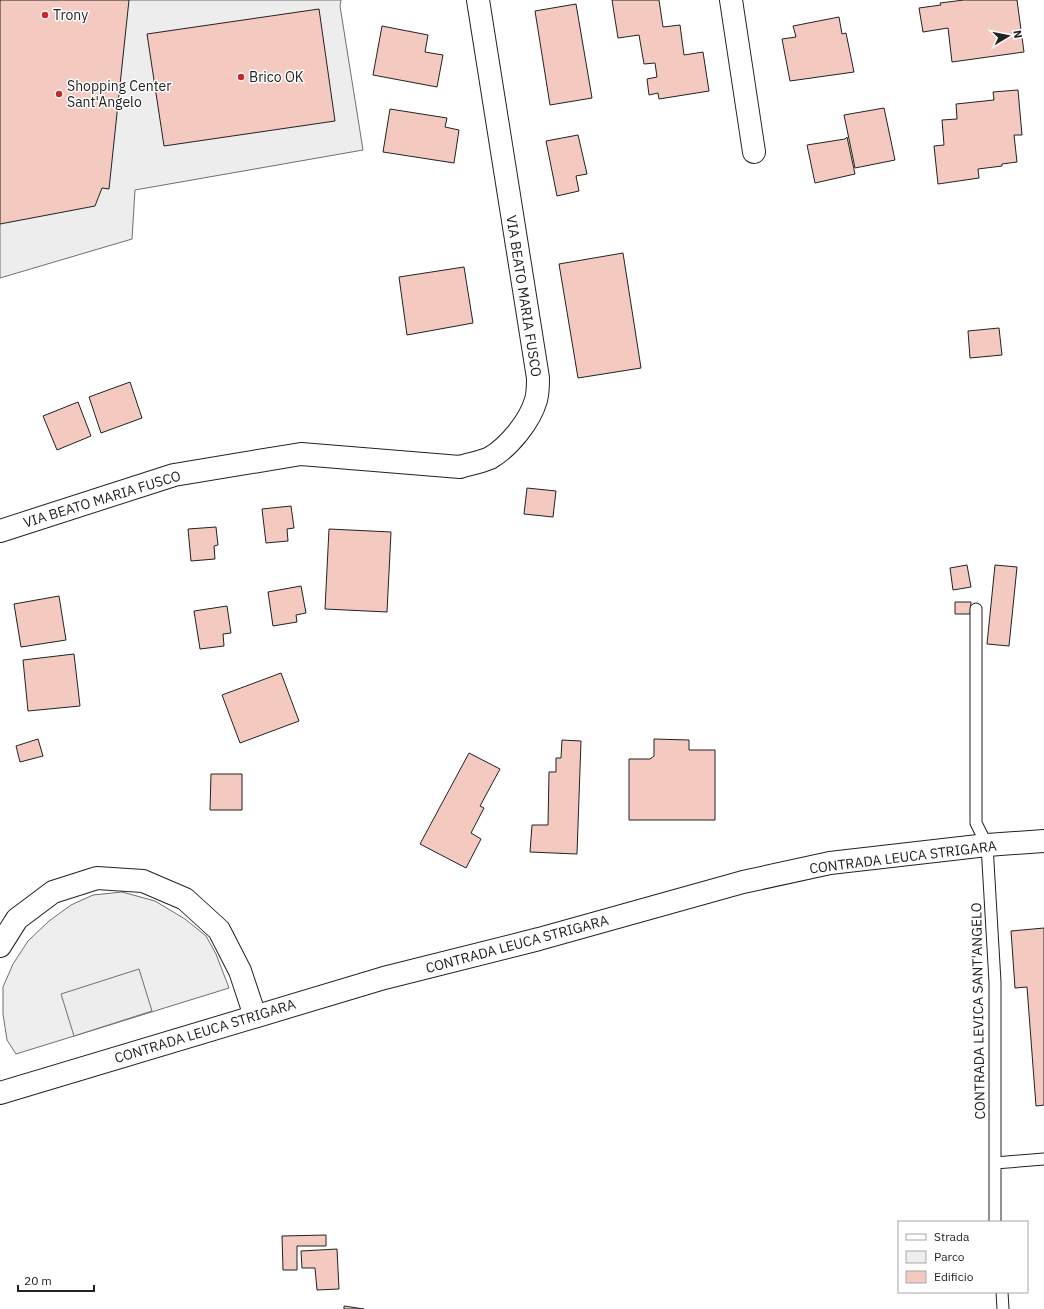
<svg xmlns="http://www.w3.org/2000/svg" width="1044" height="1309" font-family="'IBM Plex Sans',sans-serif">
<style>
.green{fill:#eee;stroke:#6f6f6f}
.parking{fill:#ededed;stroke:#6f6f6f}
.building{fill:#f3c9c0;stroke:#222}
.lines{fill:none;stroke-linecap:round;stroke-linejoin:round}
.service-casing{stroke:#222;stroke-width:13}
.minor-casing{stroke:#222;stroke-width:24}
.service{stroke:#fff;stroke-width:11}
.minor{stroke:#fff;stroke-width:22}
.poi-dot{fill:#c62828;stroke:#fff;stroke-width:1.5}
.labels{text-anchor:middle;stroke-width:3;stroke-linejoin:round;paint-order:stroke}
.poi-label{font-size:14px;fill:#222;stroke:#fff;text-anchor:start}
.street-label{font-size:14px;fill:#222;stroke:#fff}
</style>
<rect width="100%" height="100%" fill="#fff"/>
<path class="green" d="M 122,892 L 155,901 L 185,919 L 206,936 L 216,954 L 229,988 L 16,1054 L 7,1040 L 3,1014 L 3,987 L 13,964 L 28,941 L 49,921 L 71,905 L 93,895 Z"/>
<path class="parking" d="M 0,0 L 341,0 L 340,6 L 363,150 L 135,190 L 132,239 L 0,278 Z
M 139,969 L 152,1011 L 74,1036 L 61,994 Z"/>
<path class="building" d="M 0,0 L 129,0 L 109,189 L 102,188 L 95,206 L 0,224 Z
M 612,0 L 659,0 L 663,27 L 680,25 L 684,55 L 703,52 L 709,91 L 659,99 L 658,93 L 649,95 L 647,79 L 657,77 L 655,63 L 644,64 L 639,35 L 618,38 Z
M 964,0 L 1017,0 L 1024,52 L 952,62 L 948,28 L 923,32 L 919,8 L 941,5 L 940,3 Z
M 576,4 L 592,98 L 550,105 L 535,11 Z
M 319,9 L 335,121 L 164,146 L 147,34 Z
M 839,17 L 842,34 L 846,33 L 854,72 L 790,81 L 782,39 L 796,37 L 793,26 Z
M 382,26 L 428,35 L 425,52 L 443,55 L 437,87 L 373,75 Z
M 1018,90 L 1022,135 L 1014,135 L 1017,162 L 1002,164 L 1002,166 L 978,169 L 979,178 L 938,184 L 934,146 L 944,145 L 942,120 L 957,119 L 956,104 L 994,100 L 993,92 Z
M 884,108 L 895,160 L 855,168 L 844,115 Z
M 390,109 L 447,118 L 445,127 L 459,130 L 454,163 L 383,152 Z
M 578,135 L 587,174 L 576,176 L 579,191 L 557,196 L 546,141 Z
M 847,137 L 855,174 L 815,183 L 807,145 L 845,139 Z
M 623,253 L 641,368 L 578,378 L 559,264 Z
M 464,267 L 473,323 L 407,335 L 399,277 Z
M 999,328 L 1002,355 L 970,358 L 968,331 Z
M 130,382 L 142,418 L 101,433 L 89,397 Z
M 78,402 L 91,436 L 57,450 L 43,416 Z
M 527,488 L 556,491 L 553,517 L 524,514 Z
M 291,506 L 294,528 L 287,529 L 288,541 L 266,543 L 262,509 Z
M 216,527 L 218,545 L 214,546 L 215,559 L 191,561 L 188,529 Z
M 329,529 L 391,532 L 387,612 L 325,609 Z
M 967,565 L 971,587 L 953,590 L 950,568 Z
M 995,565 L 1017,567 L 1009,646 L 987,644 Z
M 301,586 L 306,613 L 296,615 L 297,622 L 273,626 L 268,592 Z
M 59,596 L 66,640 L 21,647 L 14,604 Z
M 955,602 L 971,602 L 970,614 L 955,614 Z
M 227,606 L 231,633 L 223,634 L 224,646 L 200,649 L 194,611 Z
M 74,654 L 80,706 L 28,711 L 23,660 Z
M 281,673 L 299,721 L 240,743 L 222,695 Z
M 38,739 L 43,756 L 20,762 L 16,746 Z
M 654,739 L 689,740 L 689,750 L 715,750 L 715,820 L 629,820 L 629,759 L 650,759 L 654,756 Z
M 562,740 L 581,741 L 577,854 L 530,852 L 532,825 L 548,825 L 549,772 L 556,772 L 556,758 L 561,758 Z
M 469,753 L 500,769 L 480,806 L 484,808 L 471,833 L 481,839 L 466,868 L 420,844 Z
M 211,774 L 242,774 L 242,810 L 210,810 Z
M 1044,928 L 1044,1105 L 1036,1106 L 1027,987 L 1015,988 L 1011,931 Z
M 326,1235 L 326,1246 L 297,1246 L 297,1270 L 283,1270 L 282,1236 Z
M 337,1249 L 339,1289 L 317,1290 L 315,1268 L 302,1268 L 301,1251 Z
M 344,1306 L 364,1309 L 344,1309 Z"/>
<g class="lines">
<g class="service-casing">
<path id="service" d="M 976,609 L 976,823 L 987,845 L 995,982 L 995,1222
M 995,1163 L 1044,1159
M 1002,1292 L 1003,1309"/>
</g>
<g class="minor-casing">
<path id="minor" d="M 731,0 L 754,152
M 0,531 L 174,475 L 301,454 L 460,467 C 470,464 481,462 490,458 C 509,447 530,421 536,400 C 538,393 538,385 538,378 L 478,0
M 0,946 L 17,919 L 53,892 L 97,878 L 143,881 L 185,899 L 219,930 L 240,971 L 255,1016
M 0,1093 L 384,978 L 539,939 L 743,882 L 830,863 L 987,845 L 1044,841"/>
</g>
<use href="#service" class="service"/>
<use href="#minor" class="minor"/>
</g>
<g class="poi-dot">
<circle cx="45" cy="15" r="4"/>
<circle cx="241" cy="77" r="4"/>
<circle cx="59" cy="94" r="4"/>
</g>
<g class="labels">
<g class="poi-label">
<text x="53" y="20">Trony</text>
<text x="249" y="82">Brico OK</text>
<text x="67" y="91">Shopping Center<tspan x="67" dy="16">Sant'Angelo</tspan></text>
</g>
<g class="street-label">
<text transform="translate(524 296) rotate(81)" y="5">VIA BEATO MARIA FUSCO</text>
<text transform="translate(102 499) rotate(-17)" y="5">VIA BEATO MARIA FUSCO</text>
<text transform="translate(903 857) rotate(-7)" y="5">CONTRADA LEUCA STRIGARA</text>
<text transform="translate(517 944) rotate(-15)" y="5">CONTRADA LEUCA STRIGARA</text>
<text transform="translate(978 1011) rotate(-91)" y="5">CONTRADA LEVICA SANT'ANGELO</text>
<text transform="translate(205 1031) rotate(-17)" y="5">CONTRADA LEUCA STRIGARA</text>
</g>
</g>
<rect x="898" y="1221" width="130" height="72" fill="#ffffff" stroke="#a7a7a7"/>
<rect x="906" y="1234" width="20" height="6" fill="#ffffff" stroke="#a7a7a7"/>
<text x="934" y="1241" font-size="12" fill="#222222">Strada</text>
<rect x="906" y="1251" width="20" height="12" fill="#eeeeee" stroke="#a7a7a7"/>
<text x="934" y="1261" font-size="12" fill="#222222">Parco</text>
<rect x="906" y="1271" width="20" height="12" fill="#f3c9c0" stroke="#a7a7a7"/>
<text x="934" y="1281" font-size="12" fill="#222222">Edificio</text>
<g transform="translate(1008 36) rotate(80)" stroke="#ffffff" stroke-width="3" paint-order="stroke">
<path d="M0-3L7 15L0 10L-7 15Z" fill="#222222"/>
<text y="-6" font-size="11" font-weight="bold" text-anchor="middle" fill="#222222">N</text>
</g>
<path d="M18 1285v6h76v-6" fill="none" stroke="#222222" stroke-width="2"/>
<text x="24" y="1285" font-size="12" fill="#222222" stroke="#ffffff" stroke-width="3" paint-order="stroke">20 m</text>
</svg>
